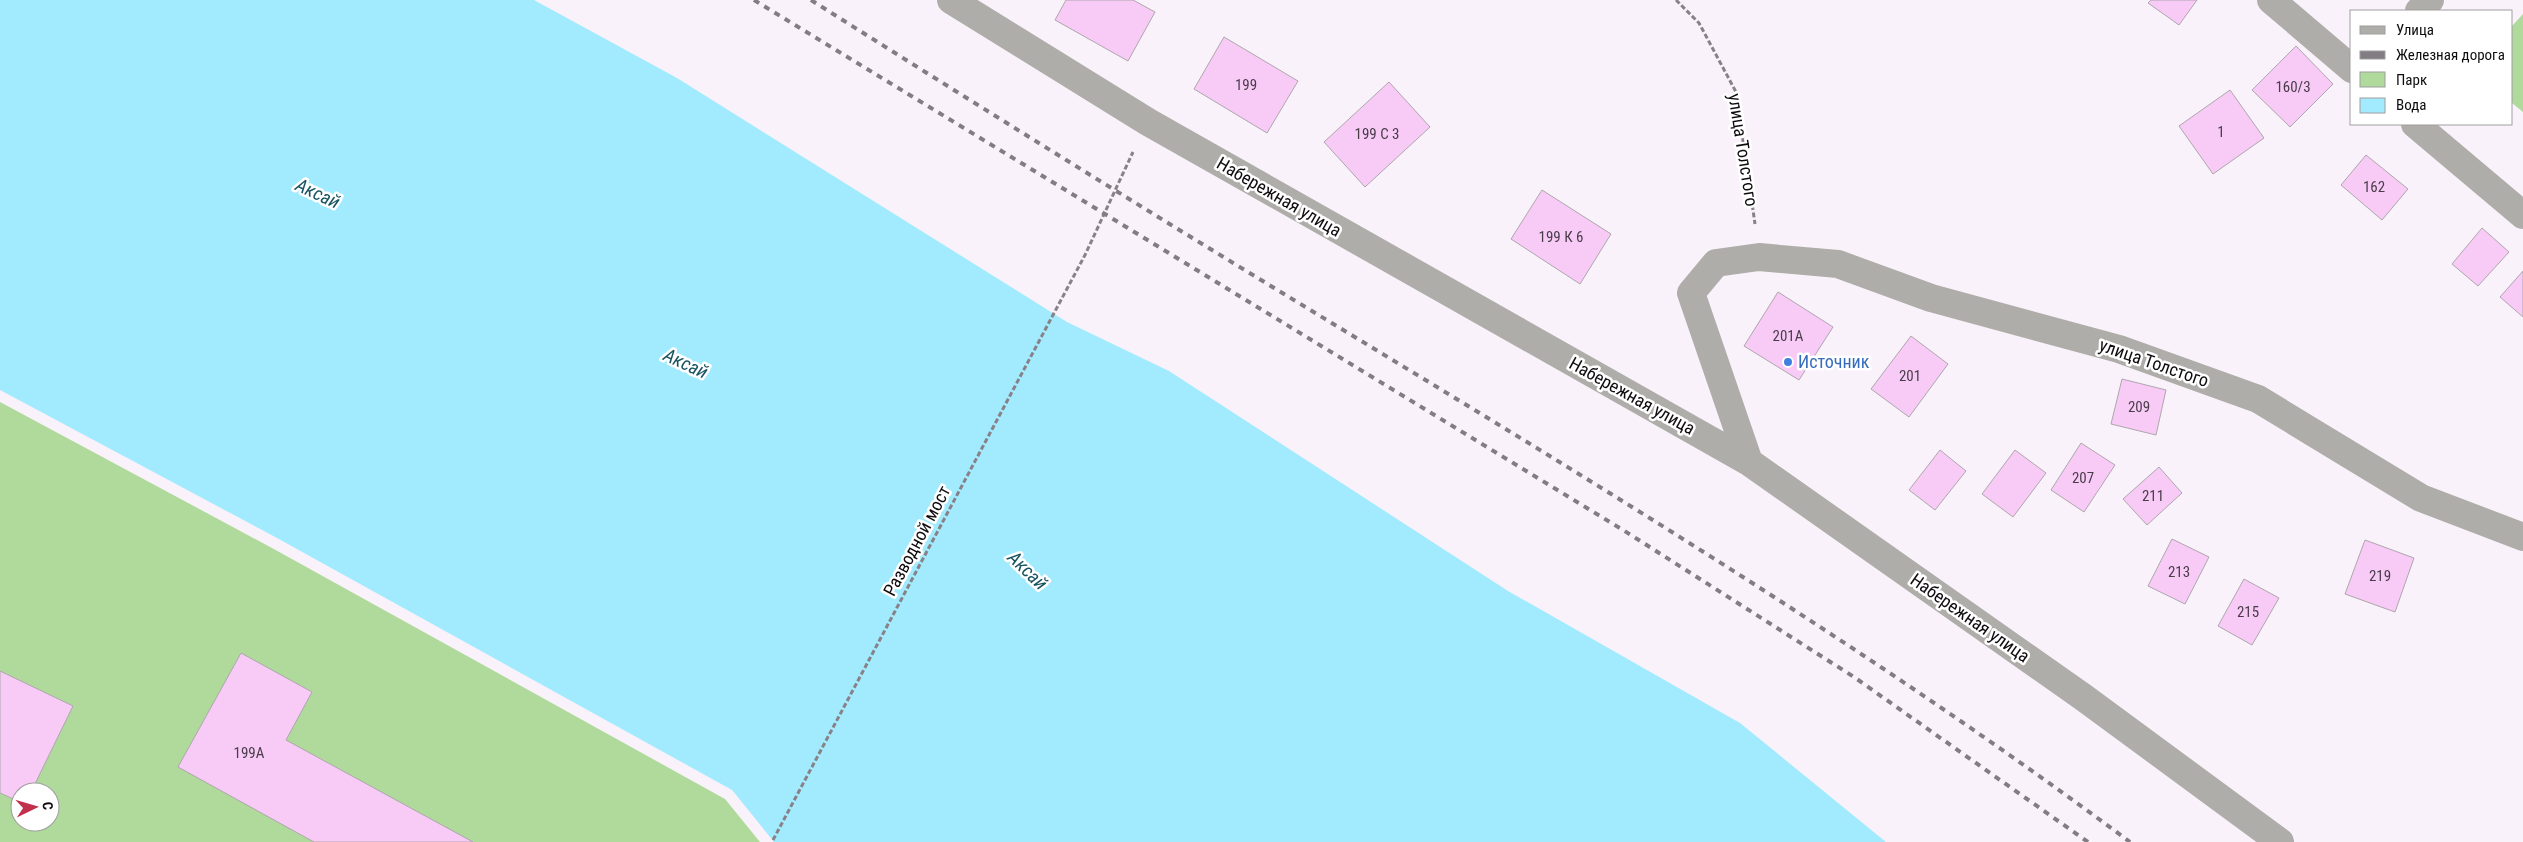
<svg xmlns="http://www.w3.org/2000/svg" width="2523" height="842" font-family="'Roboto Condensed',sans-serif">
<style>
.green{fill:#afda9b;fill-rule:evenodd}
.water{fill:#a2ebfe}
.building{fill:#f8cbf7;stroke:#aea6ad}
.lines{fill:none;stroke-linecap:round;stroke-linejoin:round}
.path{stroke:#888288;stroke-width:3;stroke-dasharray:5 2.5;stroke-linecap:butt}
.minor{stroke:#afada9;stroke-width:28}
.rail{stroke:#827d82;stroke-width:4;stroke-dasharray:6 6;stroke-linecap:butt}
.shop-dot{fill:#3f7fe0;stroke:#fff;stroke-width:2}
.labels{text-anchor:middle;stroke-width:5;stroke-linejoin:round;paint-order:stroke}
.number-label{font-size:15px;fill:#493c49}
.street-label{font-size:18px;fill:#0f0c0f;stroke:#fff}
.shop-label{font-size:18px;fill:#366cbe;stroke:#fff;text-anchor:start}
.water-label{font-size:19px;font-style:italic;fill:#185361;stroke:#fff}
</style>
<rect width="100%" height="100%" fill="#faf2fa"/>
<path class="green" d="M 2523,14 L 2523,112 L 2512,103 L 2512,26 Z
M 0,402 L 272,548 L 725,799 L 760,842 L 0,842 ZM 20,792 L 50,792 L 50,822 L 20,822 Z"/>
<path class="water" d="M 0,0 L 534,0 L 677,78 L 1067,322 L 1169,371 L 1508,591 L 1740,723 L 1886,842 L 774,842 L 732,790 L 277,538 L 0,390 Z"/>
<path class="building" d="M 1066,0 L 1133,0 L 1155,12 L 1128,61 L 1055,20 Z
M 2151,0 L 2197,0 L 2179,25 L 2148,3 Z
M 1224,37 L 1298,81 L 1267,133 L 1194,89 Z
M 2296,46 L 2333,84 L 2290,127 L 2252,90 Z
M 1389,82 L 1430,127 L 1365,187 L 1324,142 Z
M 2230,90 L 2264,138 L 2213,174 L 2179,126 Z
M 2366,155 L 2408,189 L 2382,220 L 2341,185 Z
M 1542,190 L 1611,234 L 1580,284 L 1511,239 Z
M 2482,228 L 2509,252 L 2478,286 L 2452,264 Z
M 2523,271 L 2523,317 L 2500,297 Z
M 1778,292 L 1833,327 L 1799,380 L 1744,346 Z
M 1911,336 L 1948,364 L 1909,417 L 1871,389 Z
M 2122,379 L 2166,390 L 2156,435 L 2111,424 Z
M 2081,443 L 2115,465 L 2084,512 L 2051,490 Z
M 1940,450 L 1966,471 L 1935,510 L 1909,490 Z
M 2015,450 L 2046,473 L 2013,517 L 1982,494 Z
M 2159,467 L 2182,493 L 2147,525 L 2123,499 Z
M 2172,539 L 2209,557 L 2185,604 L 2148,586 Z
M 2365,540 L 2414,558 L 2395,612 L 2345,594 Z
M 2244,579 L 2279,598 L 2252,645 L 2218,626 Z
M 241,653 L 312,692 L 286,740 L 473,842 L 314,842 L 178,767 Z
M 0,671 L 73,706 L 31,792 L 20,792 L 20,802 L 0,793 Z"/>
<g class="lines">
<path class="path" d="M 1676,0 L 1699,23 L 1736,92 L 1755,224
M 773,840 L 1085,255 L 1133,152"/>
<path class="minor" d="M 951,0 L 1148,122 L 1749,462 L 2083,697 L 2280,842
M 2271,0 L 2352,69
M 2419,11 L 2430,0
M 2415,124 L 2523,215
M 1749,462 L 1691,293 L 1716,263 L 1759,257 L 1838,264 L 1931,298 L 2119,349 L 2258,399 L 2421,498 L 2523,537"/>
<path class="rail" d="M 754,0 L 1623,530 L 1854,677 L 2088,842
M 811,0 C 977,105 1144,209 1312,311 C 1590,480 1869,648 2130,842"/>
</g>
<circle class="shop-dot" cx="1788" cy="362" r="5"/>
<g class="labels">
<g class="number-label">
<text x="1246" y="90">199</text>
<text x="2293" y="92">160/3</text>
<text x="2221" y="137">1</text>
<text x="1377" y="139">199 С 3</text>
<text x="2374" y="192">162</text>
<text x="1561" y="242">199 К 6</text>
<text x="1788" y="341">201А</text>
<text x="1910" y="381">201</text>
<text x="2139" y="412">209</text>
<text x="2083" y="483">207</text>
<text x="2153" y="501">211</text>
<text x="2179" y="577">213</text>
<text x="2380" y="581">219</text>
<text x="2248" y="617">215</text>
<text x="249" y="758">199А</text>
</g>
<g class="street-label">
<text transform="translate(1743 150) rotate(81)" y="6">улица Толстого</text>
<text transform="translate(1279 197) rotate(30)" y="6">Набережная улица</text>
<text transform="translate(2154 363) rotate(19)" y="6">улица Толстого</text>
<text transform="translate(1632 396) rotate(29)" y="6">Набережная улица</text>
<text transform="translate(917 541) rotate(-62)" y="6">Разводной мост</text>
<text transform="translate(1970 618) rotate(35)" y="6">Набережная улица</text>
</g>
<g class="shop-label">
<text x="1798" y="368">Источник</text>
</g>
<g class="water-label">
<text transform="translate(318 193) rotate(25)" y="7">Аксай</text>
<text transform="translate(686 363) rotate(25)" y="7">Аксай</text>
<text transform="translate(1028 570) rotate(44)" y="7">Аксай</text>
</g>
</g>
<rect x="2350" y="10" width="162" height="115" fill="#ffffff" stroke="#9f9e9f"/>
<rect x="2360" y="26" width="25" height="8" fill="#afada9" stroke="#9f9e9f"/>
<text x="2396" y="35" font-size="15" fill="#0f0c0f">Улица</text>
<rect x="2360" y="51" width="25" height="8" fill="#827d82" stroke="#9f9e9f"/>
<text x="2396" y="60" font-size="15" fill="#0f0c0f">Железная дорога</text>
<rect x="2360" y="72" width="25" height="15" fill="#afda9b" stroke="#9f9e9f"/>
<text x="2396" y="85" font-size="15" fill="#0f0c0f">Парк</text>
<rect x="2360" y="98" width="25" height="15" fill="#a2ebfe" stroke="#9f9e9f"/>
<text x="2396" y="110" font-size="15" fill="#0f0c0f">Вода</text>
<g transform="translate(35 807) rotate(85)"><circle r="24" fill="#ffffff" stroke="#9f9e9f"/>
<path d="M0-4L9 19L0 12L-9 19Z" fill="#c1304c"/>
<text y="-8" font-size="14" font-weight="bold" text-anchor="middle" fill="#0f0c0f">С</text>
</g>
</svg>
